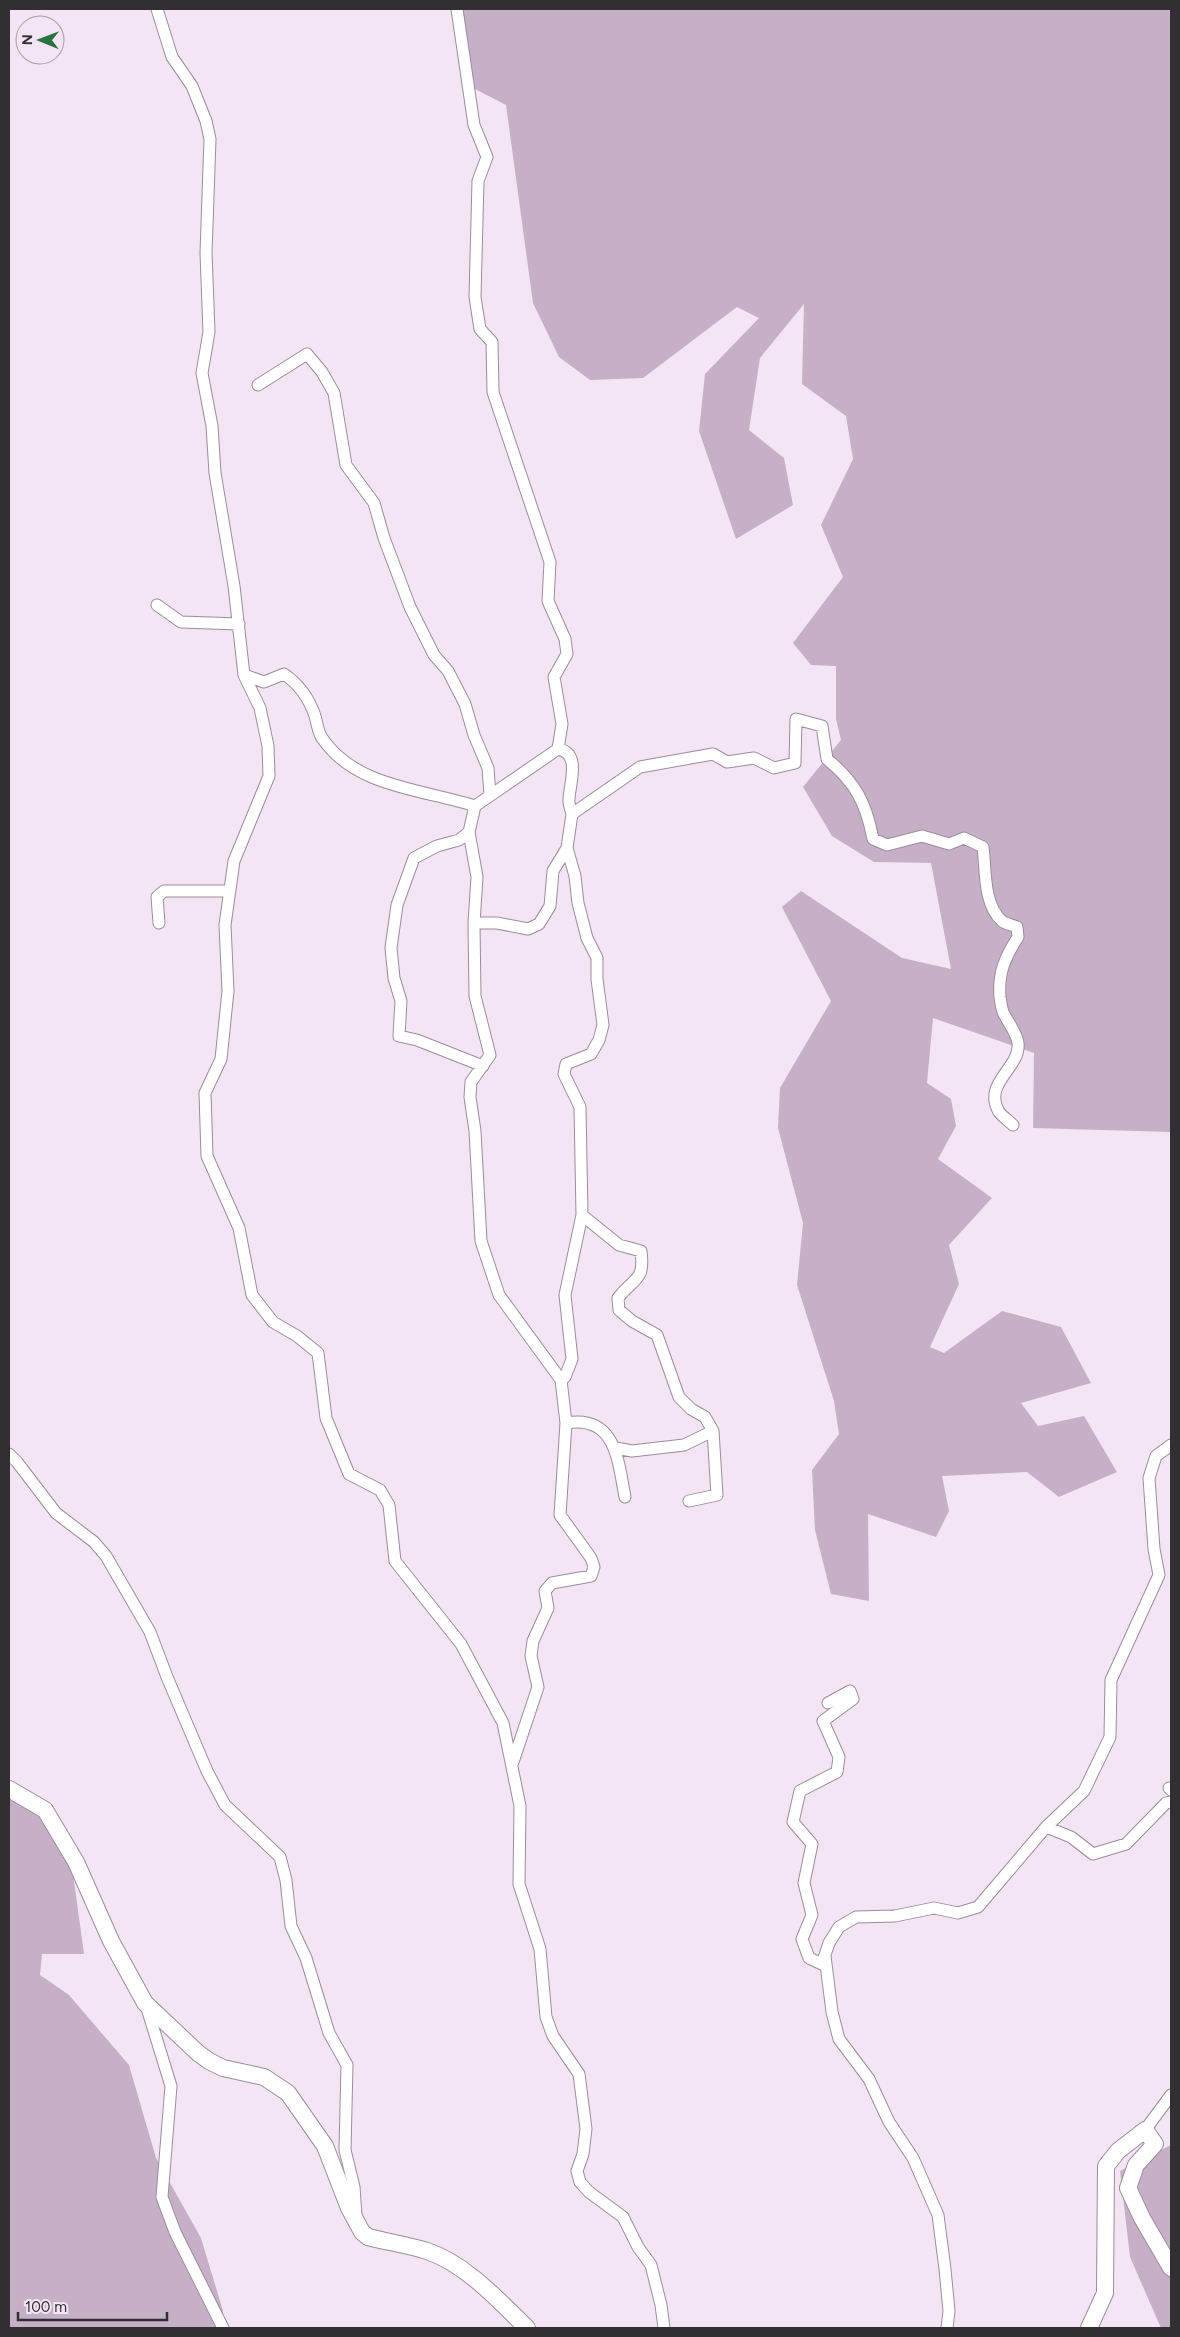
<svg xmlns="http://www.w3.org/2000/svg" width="1180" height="2337" font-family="Figtree,sans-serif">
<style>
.forest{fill:#c6b0c7}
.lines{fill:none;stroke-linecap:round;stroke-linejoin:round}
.street-casing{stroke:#9a8d9a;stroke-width:13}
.secondary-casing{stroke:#9a8d9a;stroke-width:18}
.street{stroke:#fff;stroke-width:11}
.secondary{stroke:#fff;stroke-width:16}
</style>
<rect width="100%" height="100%" fill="#f3e5f3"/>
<path class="forest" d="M 459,9 L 1171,9 L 1171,1132 L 1033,1128 L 1034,1053 L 933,1018 L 927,1083 L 951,1099 L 956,1126 L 938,1159 L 992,1198 L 949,1245 L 959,1284 L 930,1347 L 944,1353 L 1002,1311 L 1061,1327 L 1091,1383 L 1021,1403 L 1038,1426 L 1084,1416 L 1117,1472 L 1059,1497 L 1027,1472 L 942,1476 L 949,1511 L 936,1537 L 868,1514 L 869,1601 L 831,1594 L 815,1530 L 812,1470 L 839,1434 L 834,1401 L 797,1285 L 803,1223 L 778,1128 L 780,1088 L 831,1001 L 782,907 L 801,891 L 902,958 L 951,969 L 931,863 L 874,862 L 832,836 L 803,787 L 841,740 L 836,719 L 836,666 L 811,665 L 793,643 L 843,577 L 821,525 L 853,459 L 846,416 L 802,384 L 804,304 L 760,358 L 749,430 L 784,458 L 793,505 L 736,539 L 699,431 L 705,374 L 759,318 L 737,307 L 643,378 L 590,380 L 559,357 L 533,303 L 506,105 L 475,89 Z
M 9,1788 L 32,1806 L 70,1852 L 84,1954 L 42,1954 L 40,1975 L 69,1995 L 129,2065 L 156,2158 L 201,2238 L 223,2311 L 220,2328 L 9,2328 Z
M 1171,2145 L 1171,2328 L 1161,2328 L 1130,2257 L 1120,2171 Z"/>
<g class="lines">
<g class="street-casing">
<path id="street" d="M 157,9 L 172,57 L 192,86 L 206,121 L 210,139 L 206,253 L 209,332 L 202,373 L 212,426 L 215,473 L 234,586 L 244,675 L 260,708 L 268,746 L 269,776 L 234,861 L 225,925 L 228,991 L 221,1059 L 205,1093 L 207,1156 L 239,1228 L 252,1295 L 273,1322 L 297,1336 L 318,1353 L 326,1418 L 349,1474 L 380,1490 L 389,1505 L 395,1561 L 461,1644 L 503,1723 L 520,1806 L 519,1884 L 540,1949 L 546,2017 L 553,2036 L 579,2074 L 586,2129 L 583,2154 L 577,2171 L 580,2182 L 589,2192 L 623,2217 L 638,2247 L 651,2265 L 661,2305 L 664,2328
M 457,9 L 474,125 L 487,157 L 478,181 L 475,297 L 480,329 L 492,342 L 493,392 L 550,562 L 548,601 L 565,639 L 567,654 L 554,677 L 562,724 L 558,749 L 475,806 L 469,832 L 477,877 L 474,923 L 475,996 L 490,1055 L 471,1082 L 470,1097 L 475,1131 L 481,1241 L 499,1295 L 561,1380 L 566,1423 L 560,1515 L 591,1558 L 594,1567 L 591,1576 L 552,1583 L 545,1591 L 548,1608 L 533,1641 L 531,1656 L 538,1687 L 513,1762
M 258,385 L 307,354 L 322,372 L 334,393 L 346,465 L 374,503 L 384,538 L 410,607 L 434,655 L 448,671 L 465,704 L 474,735 L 488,768 L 490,795
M 157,605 L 181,622 L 239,624
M 244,675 L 264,682 L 284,674 C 300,685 309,698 315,716 C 317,723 318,732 322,738 C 356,788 423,789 475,806
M 558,749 C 583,753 568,787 569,802 C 569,806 571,810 572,814
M 469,832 L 459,840 L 437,846 L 414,858 L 397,905 L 391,948 L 394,978 L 401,1001 L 399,1036 L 417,1040 L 483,1066
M 159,923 L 157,897 L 164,891 L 230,891
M 474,923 L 497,923 L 528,929 L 539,924 L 550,906 L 553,871 L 567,848 L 572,814 L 640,767 L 713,754 L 727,762 L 754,758 L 774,768 L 795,763 L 796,719 L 822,726 L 827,759 C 856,783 866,803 873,839 L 887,845 L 922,836 L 949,844 L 964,838 L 983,847 C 986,870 983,904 1002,921 C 1005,924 1013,925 1017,927 L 1018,937 C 1005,957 998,973 1000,997 C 1001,1002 1001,1007 1003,1012 C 1007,1021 1017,1033 1018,1043 C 1021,1068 982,1083 999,1112 C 1002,1116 1009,1121 1013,1125
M 582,1215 L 619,1245 L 641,1251 C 645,1282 634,1277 618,1298 L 619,1310 L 632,1321 L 657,1335 L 679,1397 L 691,1409 L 705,1417 L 713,1431
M 561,1380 L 565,1377 L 572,1359 L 565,1295 L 582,1215 L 580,1107 L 564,1074 L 566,1064 L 591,1054 L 599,1040 L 603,1025 L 597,979 L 597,958 L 587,938 L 578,903 L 575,876 L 567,848
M 566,1423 C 616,1414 618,1461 625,1497
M 616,1448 L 632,1451 L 684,1445 L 713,1431 L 717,1495 L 689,1501
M 9,1454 L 17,1462 L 56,1513 L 94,1542 L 106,1556 L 150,1632 L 167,1677 L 207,1771 L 225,1805 L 280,1857 L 286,1880 L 291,1926 L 306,1958 L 329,2033 L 347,2065 L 345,2150 L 354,2187 L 356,2216
M 828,1703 L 850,1691 L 853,1699 L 823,1721 L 839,1757 L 837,1772 L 800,1791 L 793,1822 L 812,1844 L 804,1883 L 812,1915 L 802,1939 L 809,1958 L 822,1964 L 829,1943 L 839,1927 L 856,1917 L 895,1916 L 934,1908 L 958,1913 L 978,1907 L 1046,1827 L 1084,1791 L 1110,1737 L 1111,1680 L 1159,1575 L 1154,1549 L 1149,1478 L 1156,1456 L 1171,1445
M 1169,1788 L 1171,1790
M 1046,1827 L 1071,1837 L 1093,1854 L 1126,1844 L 1166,1803 L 1171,1802
M 825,1956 L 832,2012 L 839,2039 L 869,2079 L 889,2122 L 913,2158 L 938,2215 L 945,2269 L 949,2311 L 947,2328
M 146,2005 L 171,2086 L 162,2197 L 175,2232 L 223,2328
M 1145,2130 L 1171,2095"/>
</g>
<g class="secondary-casing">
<path id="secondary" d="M 9,1789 L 45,1810 L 76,1862 L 111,1941 L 145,2003 L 198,2053 L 209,2061 L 223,2068 L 264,2077 L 288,2093 L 325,2146 L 349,2208 L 362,2232 L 368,2237 C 387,2242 408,2245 427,2251 C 466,2264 498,2300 527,2328
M 1089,2328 L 1105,2293 L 1106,2166 L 1118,2151 L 1145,2130 L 1155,2144 L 1136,2165 L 1128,2188 L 1142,2218 L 1171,2268"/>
</g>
<use href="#street" class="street"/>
<use href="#secondary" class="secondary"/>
</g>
<rect width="1180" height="2337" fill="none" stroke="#332e34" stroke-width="20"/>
<g transform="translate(40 40) rotate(271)"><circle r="24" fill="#f3e5f3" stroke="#a69ca7"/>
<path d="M0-4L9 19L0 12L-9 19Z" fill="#277342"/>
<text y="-8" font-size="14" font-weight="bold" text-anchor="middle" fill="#332e34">N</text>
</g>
<path d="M18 2312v8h149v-8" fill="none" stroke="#332e34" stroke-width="2.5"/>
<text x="25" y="2312" font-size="15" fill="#332e34" stroke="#f3e5f3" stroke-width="4" paint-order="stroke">100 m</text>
</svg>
